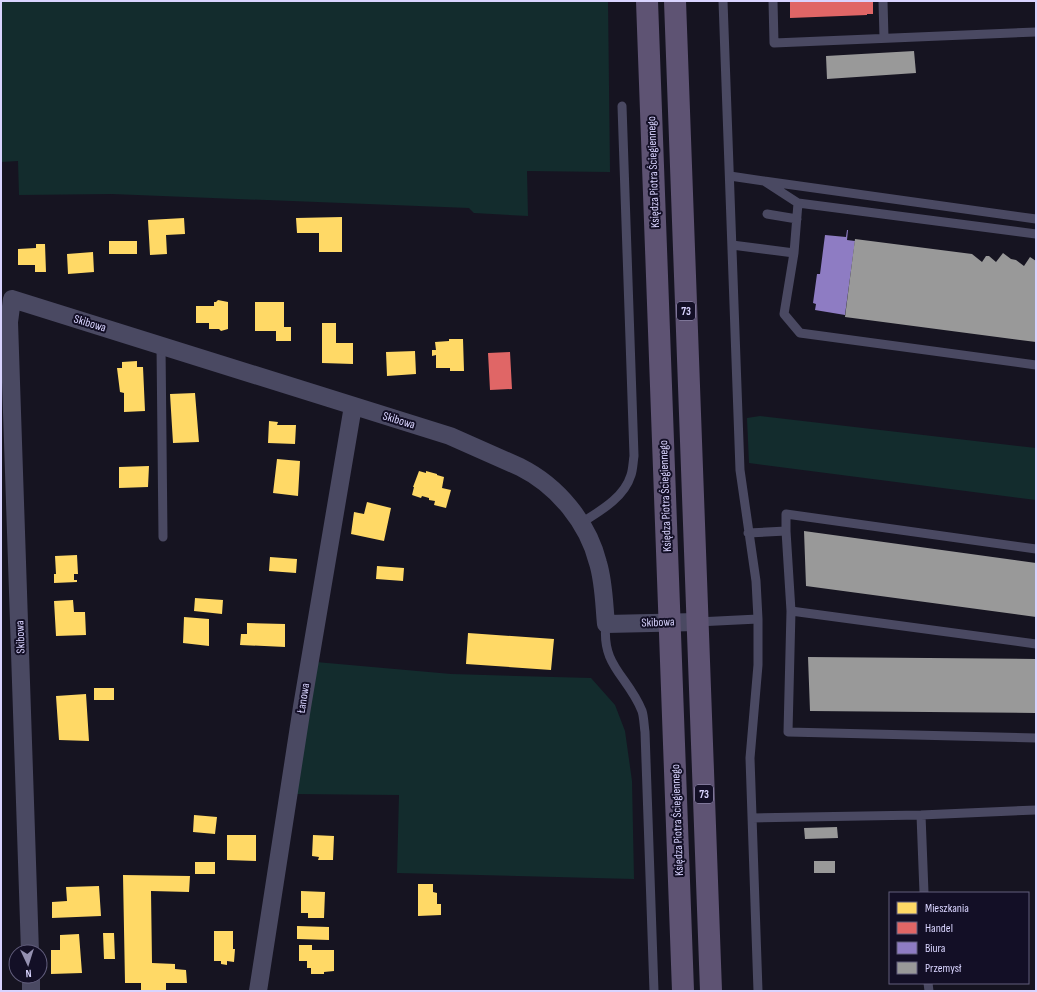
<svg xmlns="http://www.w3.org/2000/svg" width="1037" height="992" font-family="'Sofia Sans Condensed',sans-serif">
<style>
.green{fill:#132c2d}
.homes{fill:#ffd966}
.shops{fill:#e06666}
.offices{fill:#8e7cc3}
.industry{fill:#999}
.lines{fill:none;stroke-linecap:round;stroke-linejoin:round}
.service{stroke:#4a4962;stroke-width:9}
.minor{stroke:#4a4962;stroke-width:18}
.primary{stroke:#5e5373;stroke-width:22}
.labels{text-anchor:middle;stroke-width:4;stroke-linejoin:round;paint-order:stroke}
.shield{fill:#130f26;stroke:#9e99be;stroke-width:1}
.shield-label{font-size:11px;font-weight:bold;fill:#d9d4ff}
.street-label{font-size:12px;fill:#d9d4ff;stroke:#130f26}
</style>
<rect width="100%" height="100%" fill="#161421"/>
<path class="green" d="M 1,1 L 608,1 L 610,172 L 527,171 L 528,216 L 474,213 L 469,208 L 112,194 L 19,195 L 18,161 L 1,162 Z
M 760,416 L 1036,448 L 1036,500 L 749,463 L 747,418 Z
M 316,662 L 451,674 L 591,678 L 615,705 L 625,731 L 632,781 L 634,879 L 397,873 L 399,795 L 293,794 Z"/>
<path class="homes" d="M 342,217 L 342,252 L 319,252 L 319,233 L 297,233 L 296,218 Z
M 184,218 L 185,234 L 166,235 L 167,254 L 150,255 L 148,220 Z
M 109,241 L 137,241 L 137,254 L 109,254 Z
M 36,244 L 45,244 L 46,272 L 35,272 L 35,265 L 18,265 L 18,249 L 36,248 Z
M 93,252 L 94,272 L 68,274 L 67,254 Z
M 218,300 L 228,302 L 228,329 L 221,331 L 219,329 L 209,329 L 209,323 L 196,323 L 196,306 L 214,306 L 214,302 L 216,302 Z
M 255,302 L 284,302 L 284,327 L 291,327 L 291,341 L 276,341 L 276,331 L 255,331 Z
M 322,323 L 336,323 L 336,343 L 353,343 L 353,364 L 322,363 Z
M 449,339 L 463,339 L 464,371 L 450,371 L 450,368 L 436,368 L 436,355 L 432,356 L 432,350 L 436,350 L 435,342 L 449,341 Z
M 415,351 L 416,374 L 387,376 L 386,352 Z
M 137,361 L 137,367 L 143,367 L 145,411 L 124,412 L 124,393 L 120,392 L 117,368 L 122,368 L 122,362 Z
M 195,393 L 199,442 L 173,443 L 170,394 Z
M 269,421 L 278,422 L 277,425 L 296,425 L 295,444 L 268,443 Z
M 277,459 L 300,461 L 298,496 L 273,493 Z
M 149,466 L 148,487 L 119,488 L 119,467 Z
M 419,471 L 426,473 L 426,471 L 437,474 L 437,475 L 444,477 L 442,488 L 451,490 L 446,508 L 434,505 L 435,501 L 429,500 L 429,498 L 422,496 L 421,498 L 412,495 L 414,487 L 413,487 Z
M 367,502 L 391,508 L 384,541 L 351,534 L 354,512 L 364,514 Z
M 77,555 L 78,574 L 74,574 L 74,580 L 77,580 L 77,582 L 54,583 L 54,574 L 56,574 L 55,556 Z
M 270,557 L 297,559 L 296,573 L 269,571 Z
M 377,566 L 404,568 L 403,581 L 376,579 Z
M 195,598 L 223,600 L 222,614 L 194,611 Z
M 73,600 L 74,612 L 85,612 L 86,635 L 56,636 L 54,601 Z
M 184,617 L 209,619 L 209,646 L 183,643 Z
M 247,623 L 285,624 L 285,647 L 240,645 L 241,634 L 247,634 Z
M 468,633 L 554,639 L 551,670 L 466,664 Z
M 94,688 L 114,688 L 114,700 L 94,700 Z
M 86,694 L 89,741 L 59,740 L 56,696 Z
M 194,815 L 217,817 L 215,834 L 193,832 Z
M 227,835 L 256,835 L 256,861 L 227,860 Z
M 313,835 L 334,836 L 333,860 L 318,860 L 319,857 L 312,856 Z
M 195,862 L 215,862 L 215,874 L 195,874 Z
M 123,875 L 190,876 L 189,892 L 151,891 L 152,963 L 175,964 L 175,969 L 186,970 L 187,983 L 166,983 L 166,991 L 141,991 L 141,983 L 125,983 Z
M 418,884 L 433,884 L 433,892 L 437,893 L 437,904 L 441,904 L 441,915 L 418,916 Z
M 99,886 L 101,916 L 52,918 L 52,902 L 67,901 L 66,887 Z
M 301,891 L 325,892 L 324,918 L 308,918 L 308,913 L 301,913 Z
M 297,926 L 329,927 L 329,940 L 297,939 Z
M 214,931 L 233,931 L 233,949 L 235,949 L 234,962 L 227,961 L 227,965 L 221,964 L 221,961 L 214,961 Z
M 103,933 L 114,933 L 115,959 L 104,959 Z
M 79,934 L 82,973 L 51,974 L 51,950 L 60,950 L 60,935 Z
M 299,945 L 312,945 L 312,950 L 334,950 L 334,971 L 324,972 L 324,974 L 311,974 L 311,968 L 307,968 L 307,961 L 299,961 Z"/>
<path class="shops" d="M 790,1 L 873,1 L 873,14 L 867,14 L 867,15 L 790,18 Z
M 510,352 L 512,389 L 490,390 L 488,353 Z"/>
<path class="offices" d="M 847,230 L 848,230 L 847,240 L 855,241 L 845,315 L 815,310 L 816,304 L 813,303 L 817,274 L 820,274 L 825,235 L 846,237 Z"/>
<path class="industry" d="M 914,51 L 916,73 L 827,79 L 826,56 Z
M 855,239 L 972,254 L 982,262 L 986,256 L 989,256 L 996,262 L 1003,253 L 1011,259 L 1016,260 L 1024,266 L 1030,257 L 1036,261 L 1036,342 L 845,317 Z
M 804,531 L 1036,563 L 1036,617 L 806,586 Z
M 808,657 L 1036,659 L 1036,713 L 810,711 Z
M 837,827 L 838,838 L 805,839 L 804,828 Z
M 814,861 L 835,861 L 835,873 L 814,873 Z"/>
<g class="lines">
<path class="service" d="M 723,1 L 740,470 L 756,581 L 758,619 L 758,665 L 750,758 L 758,991
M 773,1 L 774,43 L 1036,32
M 883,1 L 884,38
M 730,176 L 764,181 L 798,203
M 764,181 L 1036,219
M 767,214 L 797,219
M 1036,234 L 798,203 L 794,253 L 784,314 L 800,333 L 1036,365
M 732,245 L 794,253
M 161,345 L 163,537
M 581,523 C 600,511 624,498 631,475 C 633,469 633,462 634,456 L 622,106
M 786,531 L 786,514 L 1036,549
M 748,533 L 786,531 L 791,611 L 788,732 L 1036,738
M 791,611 L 1036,644
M 697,622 L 758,619
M 606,624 C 601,666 628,676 642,711 C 644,717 644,726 645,732 L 654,991
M 921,815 L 924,893
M 752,818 L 921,815 L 1036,810
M 928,983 L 929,991"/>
<path class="minor" d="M 30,952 L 9,322 L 12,299 L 450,436 L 520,467 C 558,486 588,523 598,563 C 604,583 604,604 606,624 L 697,622
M 31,976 L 31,991
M 258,991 L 302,707 L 353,406"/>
<path class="primary" d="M 647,1 L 683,991
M 675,1 L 711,991"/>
</g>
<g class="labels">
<g class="shield">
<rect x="677" y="302" width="18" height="18" rx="3"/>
<rect x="695" y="785" width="18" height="18" rx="3"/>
</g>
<g class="shield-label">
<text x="686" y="315">73</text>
<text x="704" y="798">73</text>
</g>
<g class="street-label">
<text transform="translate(653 172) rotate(-92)" y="4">Księdza Piotra Ściegiennego</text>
<text transform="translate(90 323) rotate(17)" y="4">Skibowa</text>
<text transform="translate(399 420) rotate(17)" y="4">Skibowa</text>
<text transform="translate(665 496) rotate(-92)" y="4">Księdza Piotra Ściegiennego</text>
<text transform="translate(658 622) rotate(-2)" y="4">Skibowa</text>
<text transform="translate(20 637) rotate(-92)" y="4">Skibowa</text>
<text transform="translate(303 698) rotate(-81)" y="4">Łanowa</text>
<text transform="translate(677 820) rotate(-92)" y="4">Księdza Piotra Ściegiennego</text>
</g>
</g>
<rect width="1037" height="992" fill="none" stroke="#d9d4ff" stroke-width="4"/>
<rect x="889" y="892" width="140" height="92" fill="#130f26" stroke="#625e7d"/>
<rect x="897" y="902" width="20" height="12" fill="#ffd966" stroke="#625e7d"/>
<text x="925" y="912" font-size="12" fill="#d9d4ff">Mieszkania</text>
<rect x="897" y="922" width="20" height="12" fill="#e06666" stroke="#625e7d"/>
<text x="925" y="932" font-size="12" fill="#d9d4ff">Handel</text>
<rect x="897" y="942" width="20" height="12" fill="#8e7cc3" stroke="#625e7d"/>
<text x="925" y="952" font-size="12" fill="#d9d4ff">Biura</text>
<rect x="897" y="962" width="20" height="12" fill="#999999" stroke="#625e7d"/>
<text x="925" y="972" font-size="12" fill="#d9d4ff">Przemysł</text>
<g transform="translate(28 964) rotate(176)"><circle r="19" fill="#130f26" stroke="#625e7d"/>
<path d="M0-3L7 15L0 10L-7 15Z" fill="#9591b1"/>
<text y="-6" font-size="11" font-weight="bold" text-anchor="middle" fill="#d9d4ff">N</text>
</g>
</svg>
